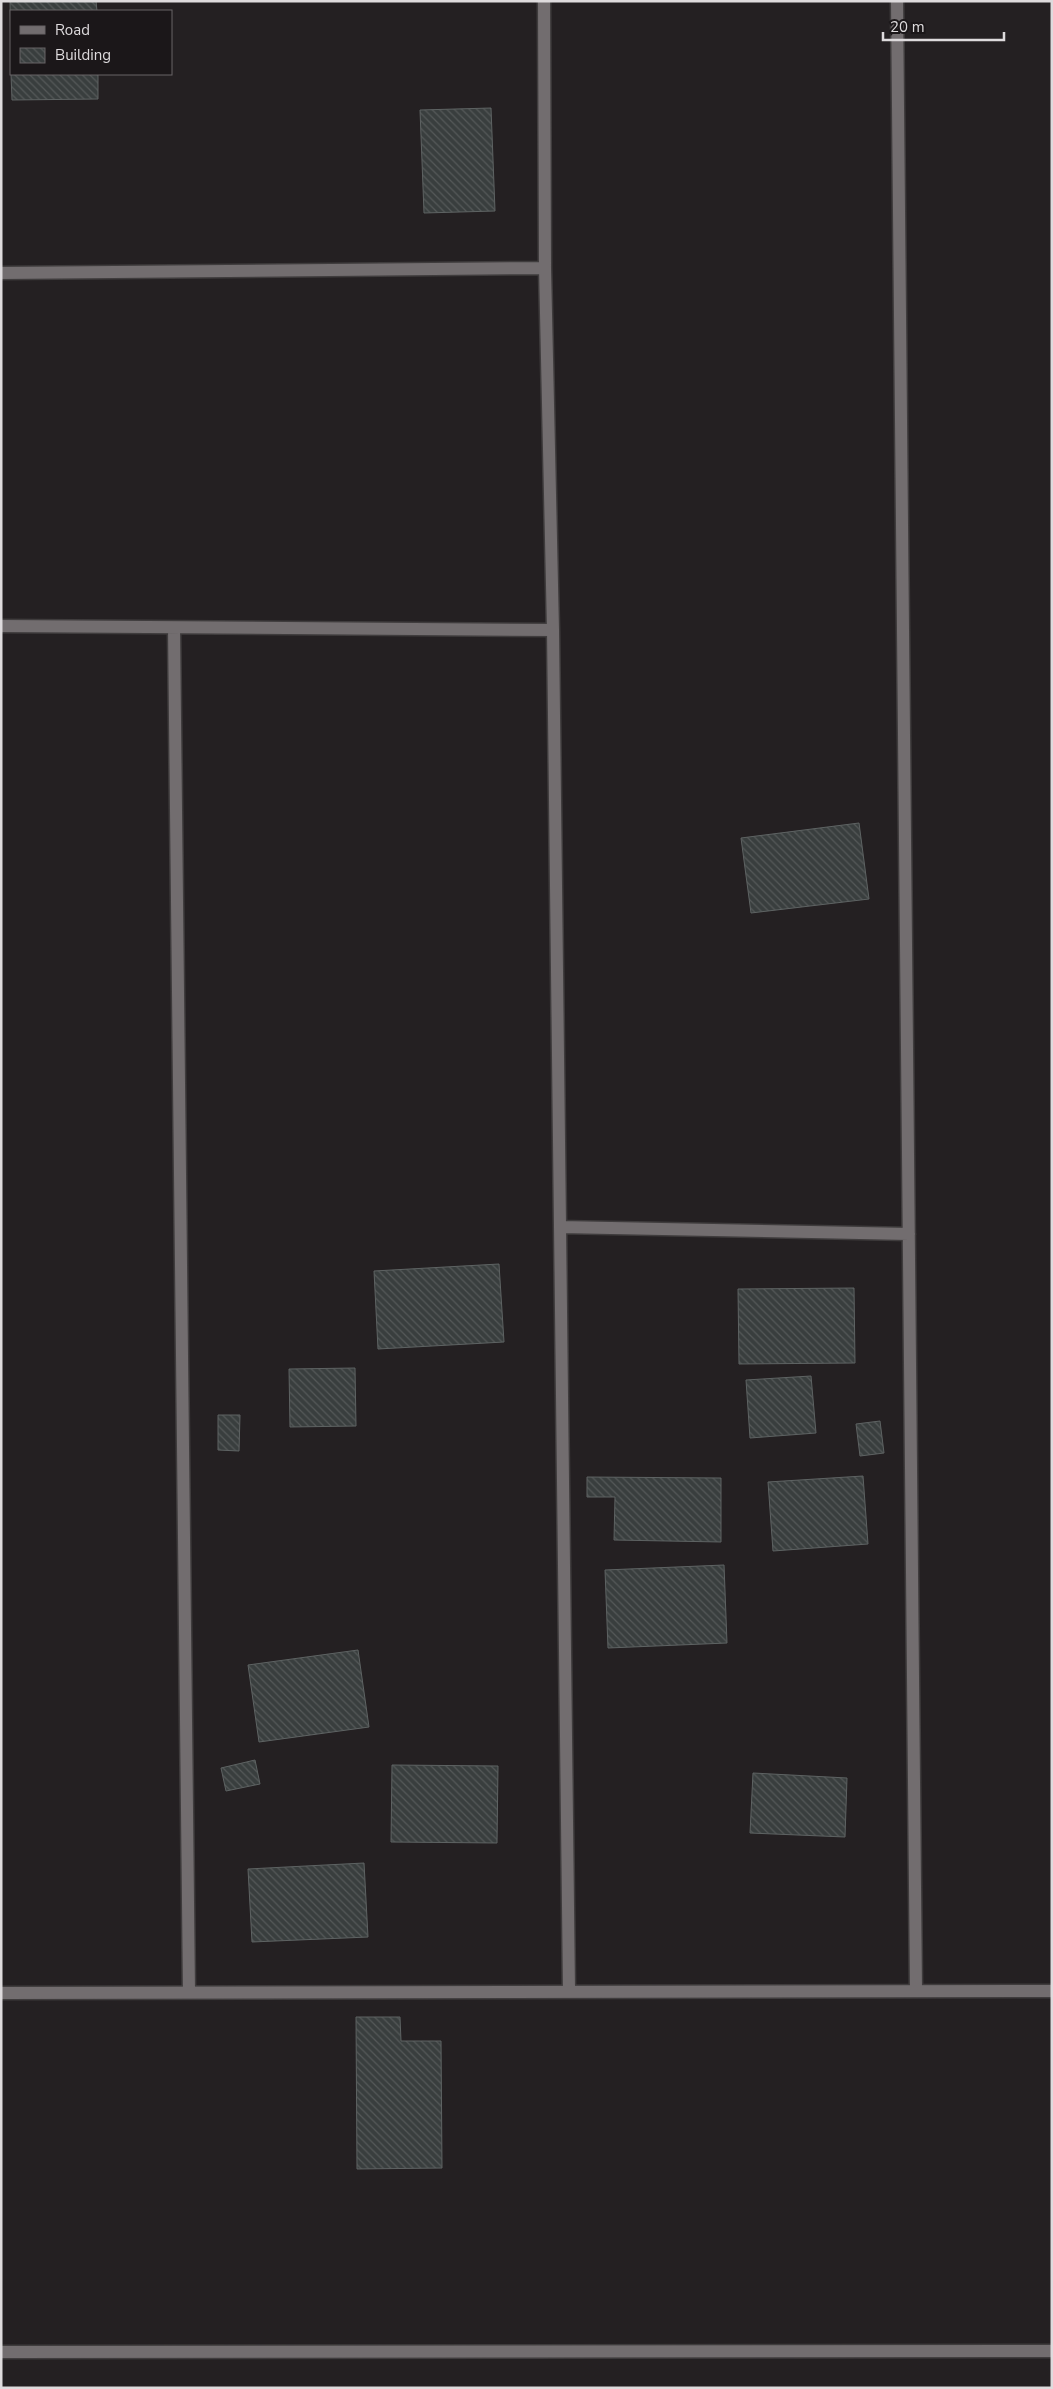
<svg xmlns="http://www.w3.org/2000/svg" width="1053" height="2389" font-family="'Nunito Sans',sans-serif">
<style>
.building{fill:url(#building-back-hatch);stroke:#5e6363}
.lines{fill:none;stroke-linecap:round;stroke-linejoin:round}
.minor-casing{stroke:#3f3c3d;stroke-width:15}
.minor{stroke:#726d6f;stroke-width:12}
</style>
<defs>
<pattern id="building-back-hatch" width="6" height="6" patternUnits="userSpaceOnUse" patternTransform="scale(1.25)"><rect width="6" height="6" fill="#393e3e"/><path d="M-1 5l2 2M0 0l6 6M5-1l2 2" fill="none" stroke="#555959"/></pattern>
</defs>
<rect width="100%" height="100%" fill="#242022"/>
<path class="building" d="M 10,1 L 96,1 L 97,11 L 11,11 L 11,70 Z
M 11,74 L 98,74 L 98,99 L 12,100 Z
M 491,108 L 495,211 L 424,213 L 420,110 Z
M 859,823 L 869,899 L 751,913 L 741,838 Z
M 499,1264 L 504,1342 L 378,1349 L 374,1271 Z
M 854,1288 L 855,1363 L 739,1364 L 738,1289 Z
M 355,1368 L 356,1426 L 290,1427 L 289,1369 Z
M 811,1376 L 816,1433 L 750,1438 L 746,1380 Z
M 218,1415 L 240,1415 L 239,1451 L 218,1450 Z
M 880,1421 L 884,1453 L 860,1456 L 856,1424 Z
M 863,1476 L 868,1544 L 773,1551 L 768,1482 Z
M 587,1477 L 721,1478 L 721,1542 L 614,1540 L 615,1497 L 587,1497 Z
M 724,1565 L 727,1643 L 608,1648 L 605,1570 Z
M 358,1650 L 369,1727 L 259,1742 L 248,1665 Z
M 255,1760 L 260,1784 L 226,1791 L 221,1768 Z
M 392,1765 L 498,1766 L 497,1843 L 391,1842 Z
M 753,1773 L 847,1778 L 845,1837 L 750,1833 Z
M 364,1863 L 368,1937 L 252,1942 L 248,1869 Z
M 356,2017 L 400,2017 L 401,2041 L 441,2041 L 442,2168 L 357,2169 Z"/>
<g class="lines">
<g class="minor-casing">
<path id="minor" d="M 544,1 L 545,268 L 553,630 L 569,1991
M 897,1 L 916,1991
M 1,273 L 545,268
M 1,626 L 553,630
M 174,628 L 189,1992
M 560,1227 L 909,1234
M 1,1993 L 1052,1991
M 1,2352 L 1052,2351"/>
</g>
<use href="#minor" class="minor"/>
</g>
<rect width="1053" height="2389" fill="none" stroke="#dedbdd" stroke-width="5"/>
<rect x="10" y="10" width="162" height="65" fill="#1b1719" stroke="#696567"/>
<rect x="20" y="26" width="25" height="8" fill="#726d6f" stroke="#696567"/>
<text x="55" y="35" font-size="15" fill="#dedbdd">Road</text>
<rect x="20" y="48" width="25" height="15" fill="url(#building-back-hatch)" stroke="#696567"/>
<text x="55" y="60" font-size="15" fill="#dedbdd">Building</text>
<path d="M883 32v8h121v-8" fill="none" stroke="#dedbdd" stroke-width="2.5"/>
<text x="890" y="32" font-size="15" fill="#dedbdd" stroke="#1b1719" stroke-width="4" paint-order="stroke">20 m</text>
</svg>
